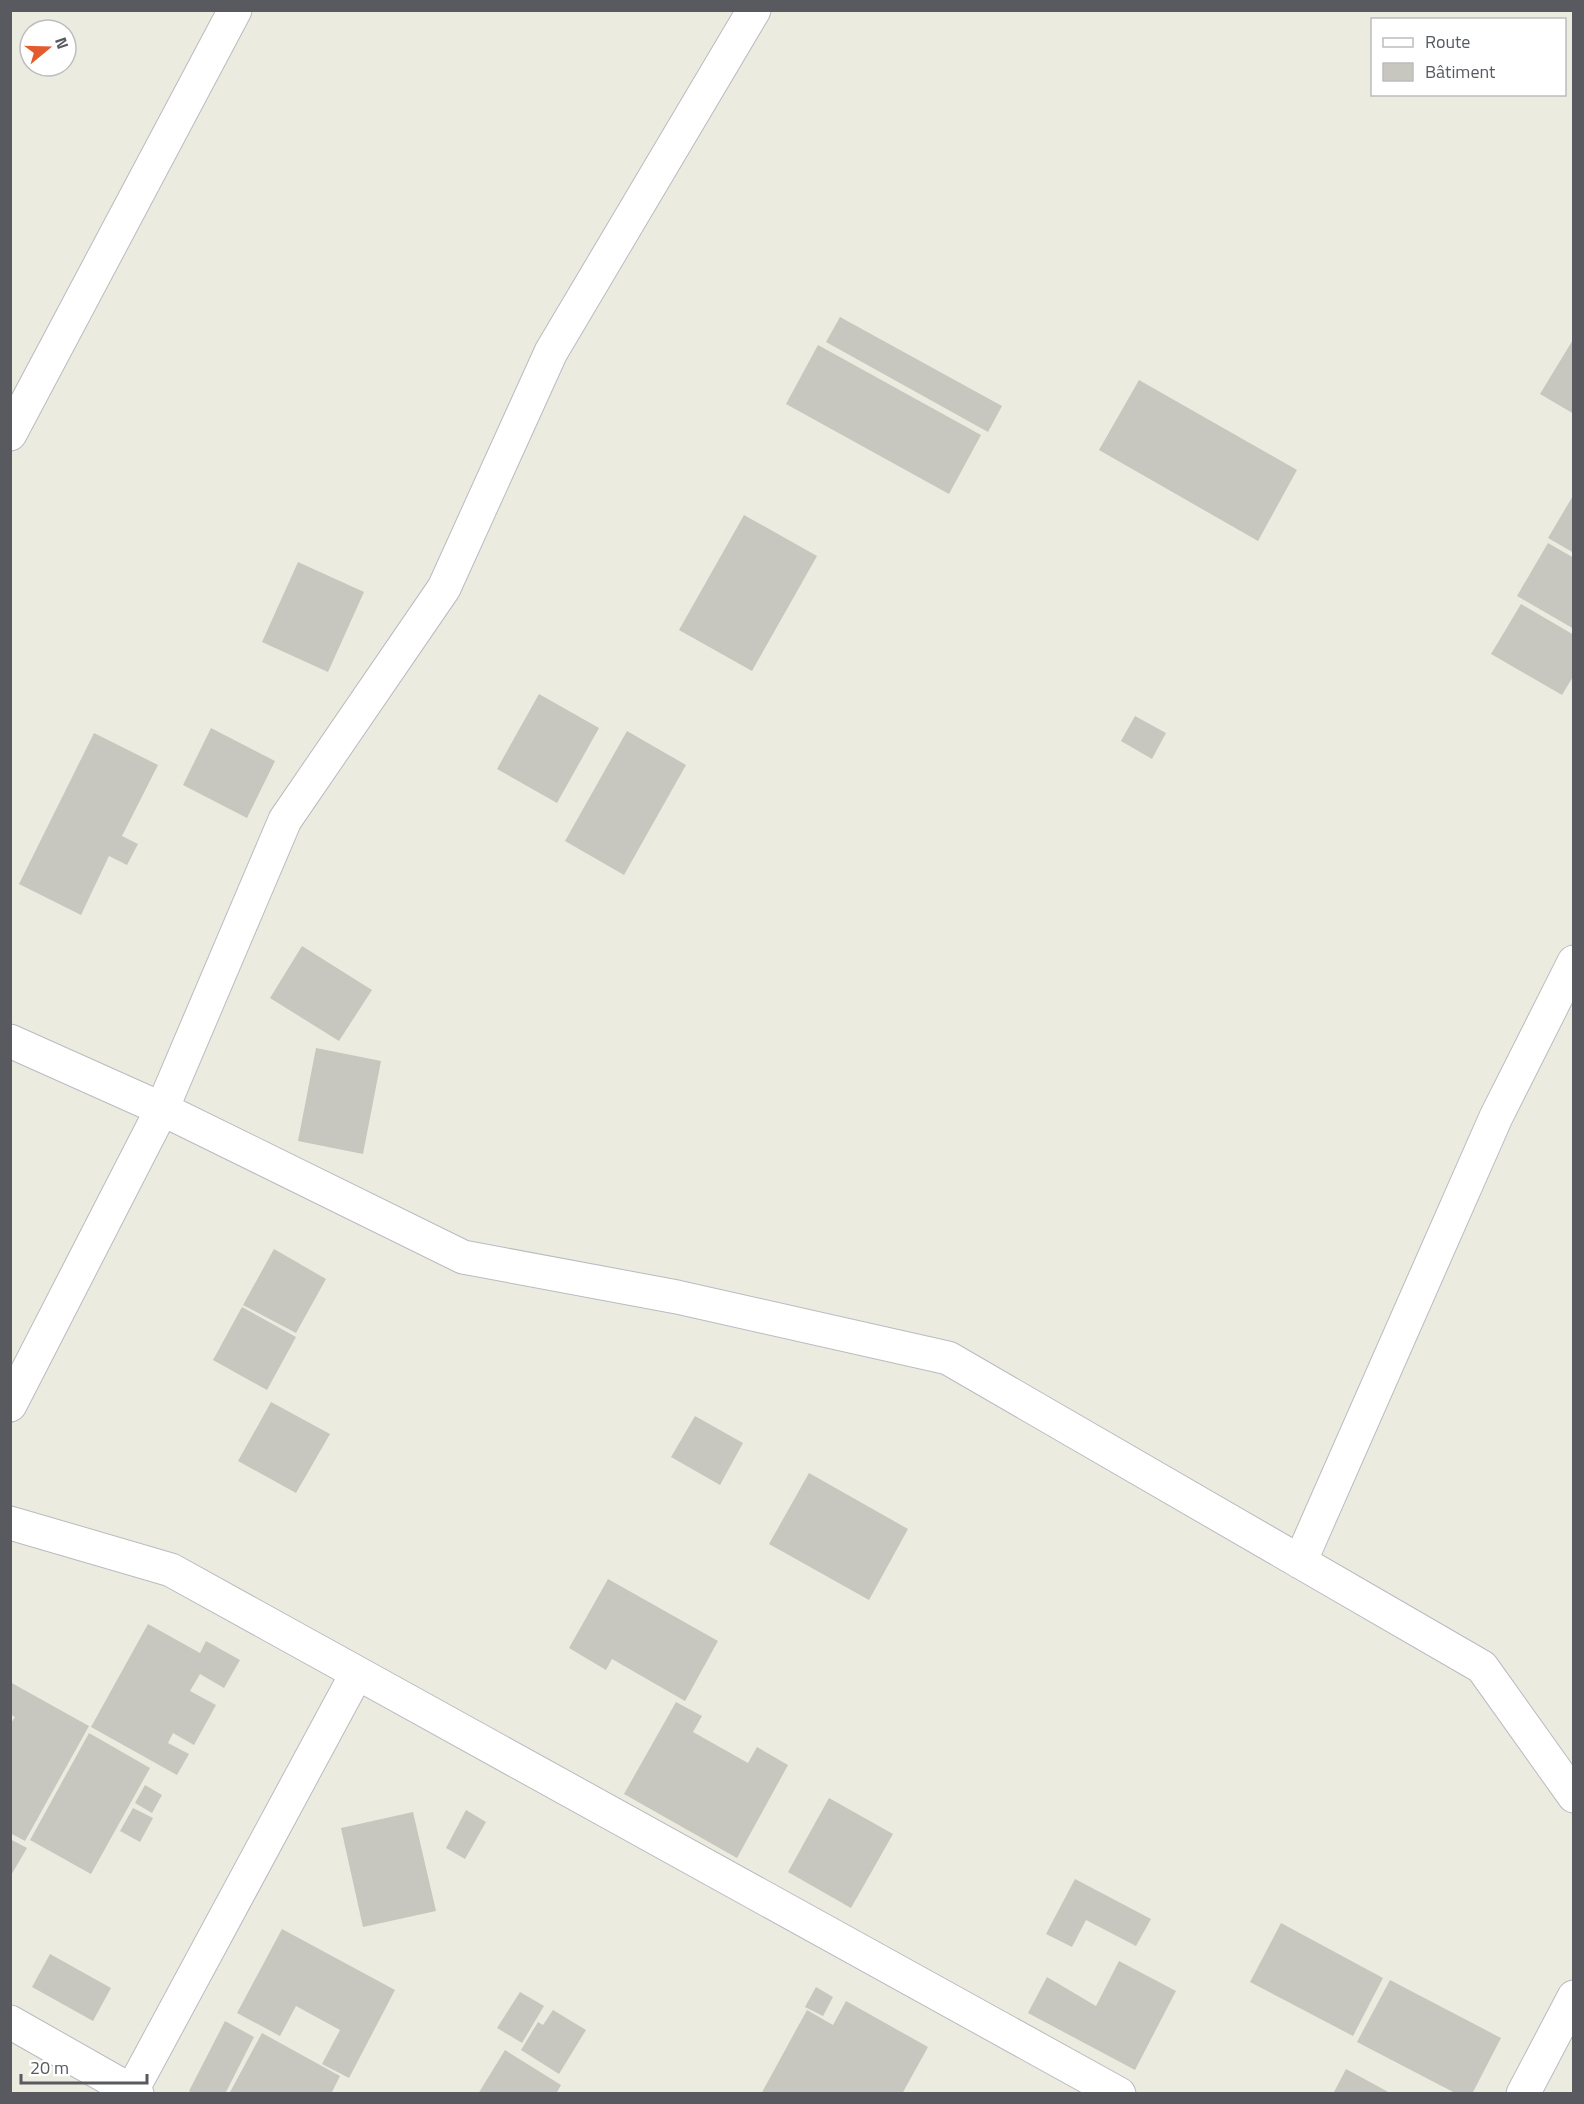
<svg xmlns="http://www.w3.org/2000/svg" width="1584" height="2104" font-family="'Titillium Web',sans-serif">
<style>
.building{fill:#c8c7bf}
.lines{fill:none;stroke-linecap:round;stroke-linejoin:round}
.minor-casing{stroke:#babbc1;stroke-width:35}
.minor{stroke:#fff;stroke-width:33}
</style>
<rect width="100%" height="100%" fill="#ebebdf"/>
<path class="building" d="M 840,317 L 1002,406 L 988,432 L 826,342 Z
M 1574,338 L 1574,414 L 1540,394 Z
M 818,345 L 981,435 L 949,494 L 786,404 Z
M 1139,380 L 1297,470 L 1258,541 L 1099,450 Z
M 1574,494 L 1574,553 L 1548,538 Z
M 744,515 L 817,556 L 752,671 L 679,630 Z
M 1548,543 L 1574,558 L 1574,629 L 1517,596 Z
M 298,562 L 364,592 L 328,672 L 262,642 Z
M 1521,604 L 1574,635 L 1574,675 L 1562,695 L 1491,654 Z
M 539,694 L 599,728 L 557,803 L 497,769 Z
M 1135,716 L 1166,733 L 1152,759 L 1121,741 Z
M 211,728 L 275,761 L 247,818 L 183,785 Z
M 627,731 L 686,765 L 624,875 L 565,841 Z
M 94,733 L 158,765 L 122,836 L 138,844 L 127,865 L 109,856 L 81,915 L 19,884 Z
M 302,946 L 372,990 L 339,1041 L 270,998 Z
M 316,1048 L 381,1061 L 363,1154 L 298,1141 Z
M 274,1249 L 326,1279 L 296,1333 L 243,1305 Z
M 242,1307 L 296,1337 L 267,1390 L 213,1360 Z
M 271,1402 L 330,1434 L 296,1493 L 238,1461 Z
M 695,1416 L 743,1443 L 720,1485 L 671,1457 Z
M 809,1473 L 908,1529 L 869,1600 L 769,1544 Z
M 608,1579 L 718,1641 L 685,1701 L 612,1659 L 606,1670 L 569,1648 Z
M 148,1624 L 200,1653 L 206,1641 L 240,1660 L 224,1688 L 200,1674 L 190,1691 L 216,1705 L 194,1745 L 173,1733 L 168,1743 L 189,1754 L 177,1775 L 91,1727 Z
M 10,1682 L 89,1726 L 25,1841 L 10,1833 L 10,1725 L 15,1717 L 10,1714 Z
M 676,1702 L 702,1716 L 693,1732 L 748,1763 L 757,1747 L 788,1765 L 737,1858 L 624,1794 Z
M 89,1733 L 150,1768 L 91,1874 L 30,1840 Z
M 145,1785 L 162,1795 L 152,1813 L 135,1803 Z
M 829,1798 L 893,1834 L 851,1908 L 788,1872 Z
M 133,1808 L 153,1818 L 140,1842 L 120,1831 Z
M 466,1810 L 486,1822 L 465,1859 L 446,1848 Z
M 413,1812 L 436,1911 L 363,1927 L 341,1828 Z
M 10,1839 L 27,1848 L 10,1877 Z
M 1075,1879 L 1151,1919 L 1136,1946 L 1086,1920 L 1072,1947 L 1046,1934 Z
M 1281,1923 L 1383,1978 L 1353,2036 L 1250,1982 Z
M 282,1929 L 395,1990 L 349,2078 L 322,2064 L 340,2030 L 296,2006 L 280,2036 L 237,2013 Z
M 50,1954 L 111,1988 L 93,2021 L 32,1987 Z
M 1119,1961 L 1176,1991 L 1135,2070 L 1028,2013 L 1047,1977 L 1096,2006 Z
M 1390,1980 L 1501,2038 L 1472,2094 L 1457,2094 L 1357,2042 Z
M 816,1987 L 833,1997 L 823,2016 L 805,2007 Z
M 520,1992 L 544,2006 L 522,2043 L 497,2028 Z
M 846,2001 L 928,2047 L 902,2094 L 761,2094 L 807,2010 L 833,2025 Z
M 553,2010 L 586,2030 L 559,2074 L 521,2050 L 538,2022 L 543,2025 Z
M 225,2021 L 254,2037 L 225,2094 L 194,2094 L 189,2091 Z
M 262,2033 L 340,2076 L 331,2094 L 229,2094 Z
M 505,2050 L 561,2085 L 556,2094 L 478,2094 Z
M 1346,2069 L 1392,2094 L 1333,2094 Z"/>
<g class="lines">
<g class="minor-casing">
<path id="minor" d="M 10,434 L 235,10
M 10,1041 L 162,1109 L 463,1257 L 677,1297 L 948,1358 L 1482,1667 L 1574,1796
M 10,1405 L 162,1109 L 285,820 L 444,588 L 551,352 L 754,10
M 10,1523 L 171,1570 L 1119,2094
M 1300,1562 L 1496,1117 L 1574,962
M 10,2022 L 137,2094
M 130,2094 L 357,1673
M 1523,2094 L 1574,1997"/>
</g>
<use href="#minor" class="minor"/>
</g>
<rect width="1584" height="2104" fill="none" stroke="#585a60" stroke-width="24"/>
<rect x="1371" y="18" width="195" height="78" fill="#ffffff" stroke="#bcbdbf" stroke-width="1.5"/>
<rect x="1383" y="38" width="30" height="9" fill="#ffffff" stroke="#bcbdbf" stroke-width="1.5"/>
<text x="1425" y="48" font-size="18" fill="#585a60">Route</text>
<rect x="1383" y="63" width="30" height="18" fill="#c8c7bf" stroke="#bcbdbf" stroke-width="1.5"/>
<text x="1425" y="78" font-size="18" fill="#585a60">Bâtiment</text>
<g transform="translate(48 48) rotate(71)"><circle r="28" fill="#ffffff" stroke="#bcbdbf" stroke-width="1.5"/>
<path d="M0-4.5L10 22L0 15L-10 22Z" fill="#e45c2d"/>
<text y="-9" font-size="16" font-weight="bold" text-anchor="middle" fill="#585a60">N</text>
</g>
<path d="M21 2074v9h126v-9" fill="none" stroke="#585a60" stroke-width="3"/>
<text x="30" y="2074" font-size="18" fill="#585a60" stroke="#ffffff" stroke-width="4.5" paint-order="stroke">20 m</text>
</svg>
